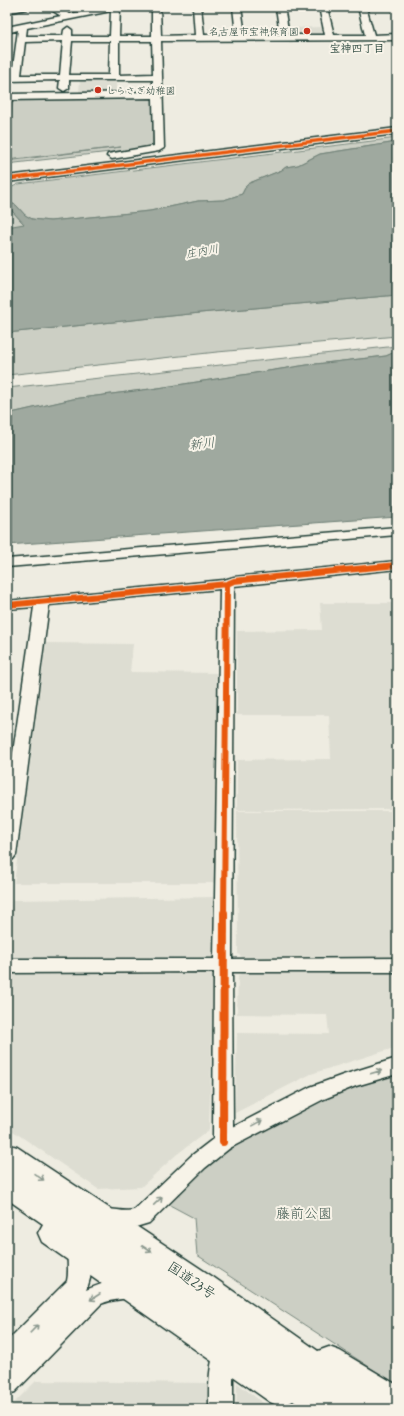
<svg xmlns="http://www.w3.org/2000/svg" width="404" height="1416" font-family="Mynerve,'Klee One',sans-serif">
<style>
.built{fill:#ddddd2}
.green{fill:#cccfc4;stroke:#76867c}
.water{fill:#9fa99f;stroke:#6c7e74}
.lines{fill:none;stroke-linecap:round;stroke-linejoin:round}
.minor-casing{stroke:#1f3d34;stroke-width:3}
.highway-casing{stroke:#1f3d34;stroke-width:3}
.minor{fill:#f7f3e8;fill-rule:evenodd}
.highway{fill:#f7f3e8;fill-rule:evenodd}
.cycleway-far2-casing{stroke:#f7f3e8;stroke-width:5}
.cycleway-far1-casing{stroke:#f7f3e8;stroke-width:8}
.cycleway-casing{stroke:#f7f3e8;stroke-width:10}
.cycleway-far2{stroke:#e8590c;stroke-width:3.5}
.cycleway-far1{stroke:#e8590c;stroke-width:6}
.cycleway{stroke:#e8590c;stroke-width:8}
.oneway{stroke:#8b988e}
.poi-dot{fill:#c8321e;stroke:#f7f3e8;stroke-width:1.5}
.labels{text-anchor:middle;stroke-width:4;stroke-linejoin:round;paint-order:stroke}
.far-poi-label{font-size:10px;fill:#1f3d34;stroke:#f7f3e8;text-anchor:end}
.far-neighbourhood-label{font-size:11px;font-weight:bold;fill:#1f3d34;stroke:#f7f3e8}
.far-water-label{font-size:11px;font-style:italic;fill:#3f584f;stroke:#f7f3e8}
.water-label{font-size:13px;font-style:italic;fill:#3f584f;stroke:#f7f3e8}
.near-park-label{font-size:14px;fill:#425a51;stroke:#f7f3e8}
.near-street-label{font-size:14px;fill:#1f3d34;stroke:#f7f3e8}
</style>
<rect width="100%" height="100%" fill="#eeece1"/>
<filter id="ink" filterUnits="userSpaceOnUse"><feTurbulence type="fractalNoise" baseFrequency=".025" numOctaves="2"/><feDisplacementMap in="SourceGraphic" scale="8" xChannelSelector="R" yChannelSelector="G"/><feConvolveMatrix kernelMatrix="1 2 1 2 8 2 1 2 1" color-interpolation-filters="sRGB"/></filter>
<g filter="url(#ink)">
<path class="built" d="M 325,27 L 327,34 L 324,35 L 289,35 L 287,28 Z
M 80,79 L 116,79 L 116,94 L 79,94 Z
M 320,603 L 397,603 L 397,809 L 237,810 L 237,760 L 331,759 L 329,715 L 237,715 L 237,631 L 322,630 Z
M 46,643 L 133,644 L 130,672 L 220,673 L 217,883 L 14,883 Z
M 237,811 L 397,811 L 397,957 L 242,957 L 238,954 Z
M 217,897 L 216,954 L 212,957 L 10,958 L 7,956 L 7,934 L 12,900 Z
M 210,973 L 214,977 L 209,1130 L 176,1155 L 141,1187 L 98,1189 L 7,1127 L 7,974 Z
M 241,973 L 397,973 L 397,1047 L 311,1074 L 235,1113 L 237,1033 L 329,1034 L 327,1015 L 237,1014 L 238,976 Z
M 36,1381 L 208,1383 L 208,1409 L 8,1409 Z
M 237,1383 L 271,1409 L 236,1409 Z"/>
<path class="green" d="M 153,97 L 153,147 L 7,164 L 7,161 L 121,147 L 7,160 L 7,137 L 13,98 Z
M 397,138 L 397,142 L 320,154 L 298,165 L 286,167 L 282,170 L 247,184 L 242,194 L 224,200 L 198,201 L 150,211 L 50,221 L 32,219 L 25,215 L 16,205 L 7,202 L 7,190 L 18,184 Z
M 7,208 L 13,212 L 25,225 L 7,227 Z
M 397,295 L 397,336 L 217,352 L 7,375 L 7,333 L 200,313 Z
M 397,346 L 397,351 L 386,356 L 307,365 L 158,388 L 73,399 L 7,414 L 7,388 Z
M 397,1074 L 397,1385 L 197,1255 L 194,1218 L 166,1203 L 212,1161 L 272,1123 L 327,1096 L 373,1080 Z"/>
<path class="water" d="M 397,142 L 397,295 L 200,313 L 7,333 L 7,227 L 24,224 L 13,212 L 7,208 L 7,202 L 16,205 L 25,215 L 32,219 L 50,221 L 150,211 L 198,201 L 224,200 L 242,194 L 247,184 L 282,170 L 286,167 L 298,165 L 320,154 Z
M 397,351 L 397,517 L 7,545 L 7,414 L 73,399 L 158,388 L 307,365 L 386,356 Z"/>
<g class="lines">
<g class="minor-casing">
<path id="minor" d="M 7,7 L 28,7 L 27,9 L 7,13 Z
M 47,7 L 57,7 L 70,14 L 104,7 L 120,7 L 119,36 L 152,36 L 152,7 L 160,7 L 161,36 L 195,35 L 193,7 L 201,7 L 204,35 L 236,35 L 233,7 L 241,7 L 245,35 L 280,35 L 276,7 L 284,7 L 289,35 L 325,35 L 319,7 L 327,7 L 334,35 L 365,35 L 358,7 L 366,7 L 374,35 L 397,34 L 397,40 L 161,41 L 164,148 L 159,151 L 112,159 L 107,156 L 108,154 L 154,146 L 153,98 L 7,100 L 7,94 L 153,92 L 153,80 L 69,80 L 69,88 L 64,91 L 59,88 L 60,80 L 7,81 L 7,75 L 12,75 L 18,30 L 7,33 L 7,27 L 61,16 ZM 111,11 L 110,36 L 72,36 L 72,30 L 68,27 L 64,30 L 63,36 L 26,36 L 27,28 ZM 63,41 L 60,75 L 21,75 L 25,42 ZM 72,41 L 110,41 L 109,75 L 69,75 ZM 119,41 L 152,41 L 153,74 L 119,75 Z
M 397,128 L 397,134 L 7,182 L 7,176 Z
M 397,527 L 397,535 L 7,567 L 7,559 Z
M 397,561 L 397,569 L 234,586 L 232,959 L 397,958 L 397,972 L 232,972 L 233,1127 L 310,1087 L 343,1075 L 397,1058 L 397,1074 L 356,1086 L 324,1099 L 230,1148 L 205,1168 L 149,1223 L 129,1229 L 105,1226 L 97,1223 L 94,1217 L 97,1211 C 110,1206 122,1213 134,1210 L 191,1156 L 213,1139 L 214,972 L 7,973 L 7,959 L 214,959 L 220,589 L 49,605 L 16,855 L 13,859 L 7,861 L 7,794 L 34,607 L 7,609 L 7,601 L 224,580 L 234,577 Z
M 78,1241 L 86,1243 C 93,1257 93,1276 86,1290 C 103,1283 120,1276 138,1282 L 141,1289 L 138,1296 C 125,1300 114,1298 101,1304 L 15,1392 L 7,1395 L 7,1369 L 10,1366 L 7,1367 L 7,1341 L 67,1281 C 70,1268 65,1255 70,1243 Z
M 225,1343 L 233,1346 L 236,1353 L 233,1379 L 233,1409 L 209,1409 C 209,1388 208,1365 217,1346 Z"/>
</g>
<g class="highway-casing">
<path id="highway" d="M 7,1144 L 17,1147 L 213,1277 L 318,1351 L 329,1347 L 340,1351 L 397,1385 L 397,1409 L 349,1409 L 345,1406 L 346,1409 L 304,1409 L 293,1401 L 281,1407 L 270,1402 L 42,1242 L 38,1233 L 43,1224 L 7,1199 L 7,1171 L 10,1172 L 7,1170 Z"/>
</g>
<use href="#minor" class="minor"/>
<use href="#highway" class="highway"/>
<g class="cycleway-far2-casing">
<path id="cycleway-far2" d="M 7,179 L 397,131"/>
</g>
<g class="cycleway-far1-casing">
<path id="cycleway-far1" d="M 7,605 L 227,584 L 234,581 L 397,565
M 224,914 L 227,584"/>
</g>
<g class="cycleway-casing">
<path id="cycleway" d="M 223,1142 L 224,913"/>
</g>
<use href="#cycleway-far2" class="cycleway-far2"/>
<use href="#cycleway-far1" class="cycleway-far1"/>
<use href="#cycleway" class="cycleway"/>
</g>
<defs><path id="oneway-shaft" d="M-6 0H5M1.5-3L5.5 0L1.5 3" fill="none" stroke-width="1.6" stroke-linecap="round" stroke-linejoin="round"/></defs>
<g class="oneway">
<use href="#oneway-shaft" transform="translate(376 1072) rotate(-16)"/>
<use href="#oneway-shaft" transform="translate(257 1123) rotate(-29)"/>
<use href="#oneway-shaft" transform="translate(39 1177) rotate(34)"/>
<use href="#oneway-shaft" transform="translate(158 1201) rotate(-44)"/>
<use href="#oneway-shaft" transform="translate(147 1249) rotate(33)"/>
<use href="#oneway-shaft" transform="translate(95 1297) rotate(147)"/>
<use href="#oneway-shaft" transform="translate(34 1329) rotate(-46)"/>
</g>
</g>
<g class="poi-dot">
<circle cx="307" cy="31" r="4"/>
<circle cx="98" cy="90" r="4"/>
</g>
<g class="labels">
<g class="far-poi-label">
<text x="299" y="35">名古屋市宝神保育園</text>
<text x="106" y="94" text-anchor="start">しらさぎ幼稚園</text>
</g>
<g class="far-neighbourhood-label">
<text x="357" y="52">宝神四丁目</text>
</g>
<g class="far-water-label">
<text transform="translate(202 251) rotate(-11)" y="4">庄内川</text>
</g>
<g class="water-label">
<text transform="translate(202 443) rotate(-7)" y="5">新川</text>
</g>
<g class="near-park-label">
<text x="304" y="1218">藤前公園</text>
</g>
<g class="near-street-label">
<text transform="translate(192 1280) rotate(34)" y="5">国道23号</text>
</g>
</g>
<rect width="404" height="1416" fill="none" stroke="#f7f3e8" stroke-width="24"/>
<rect x="12" y="12" width="380" height="1392" fill="none" stroke="#1f3d34" stroke-width="1.5" filter="url(#ink)"/>
</svg>
